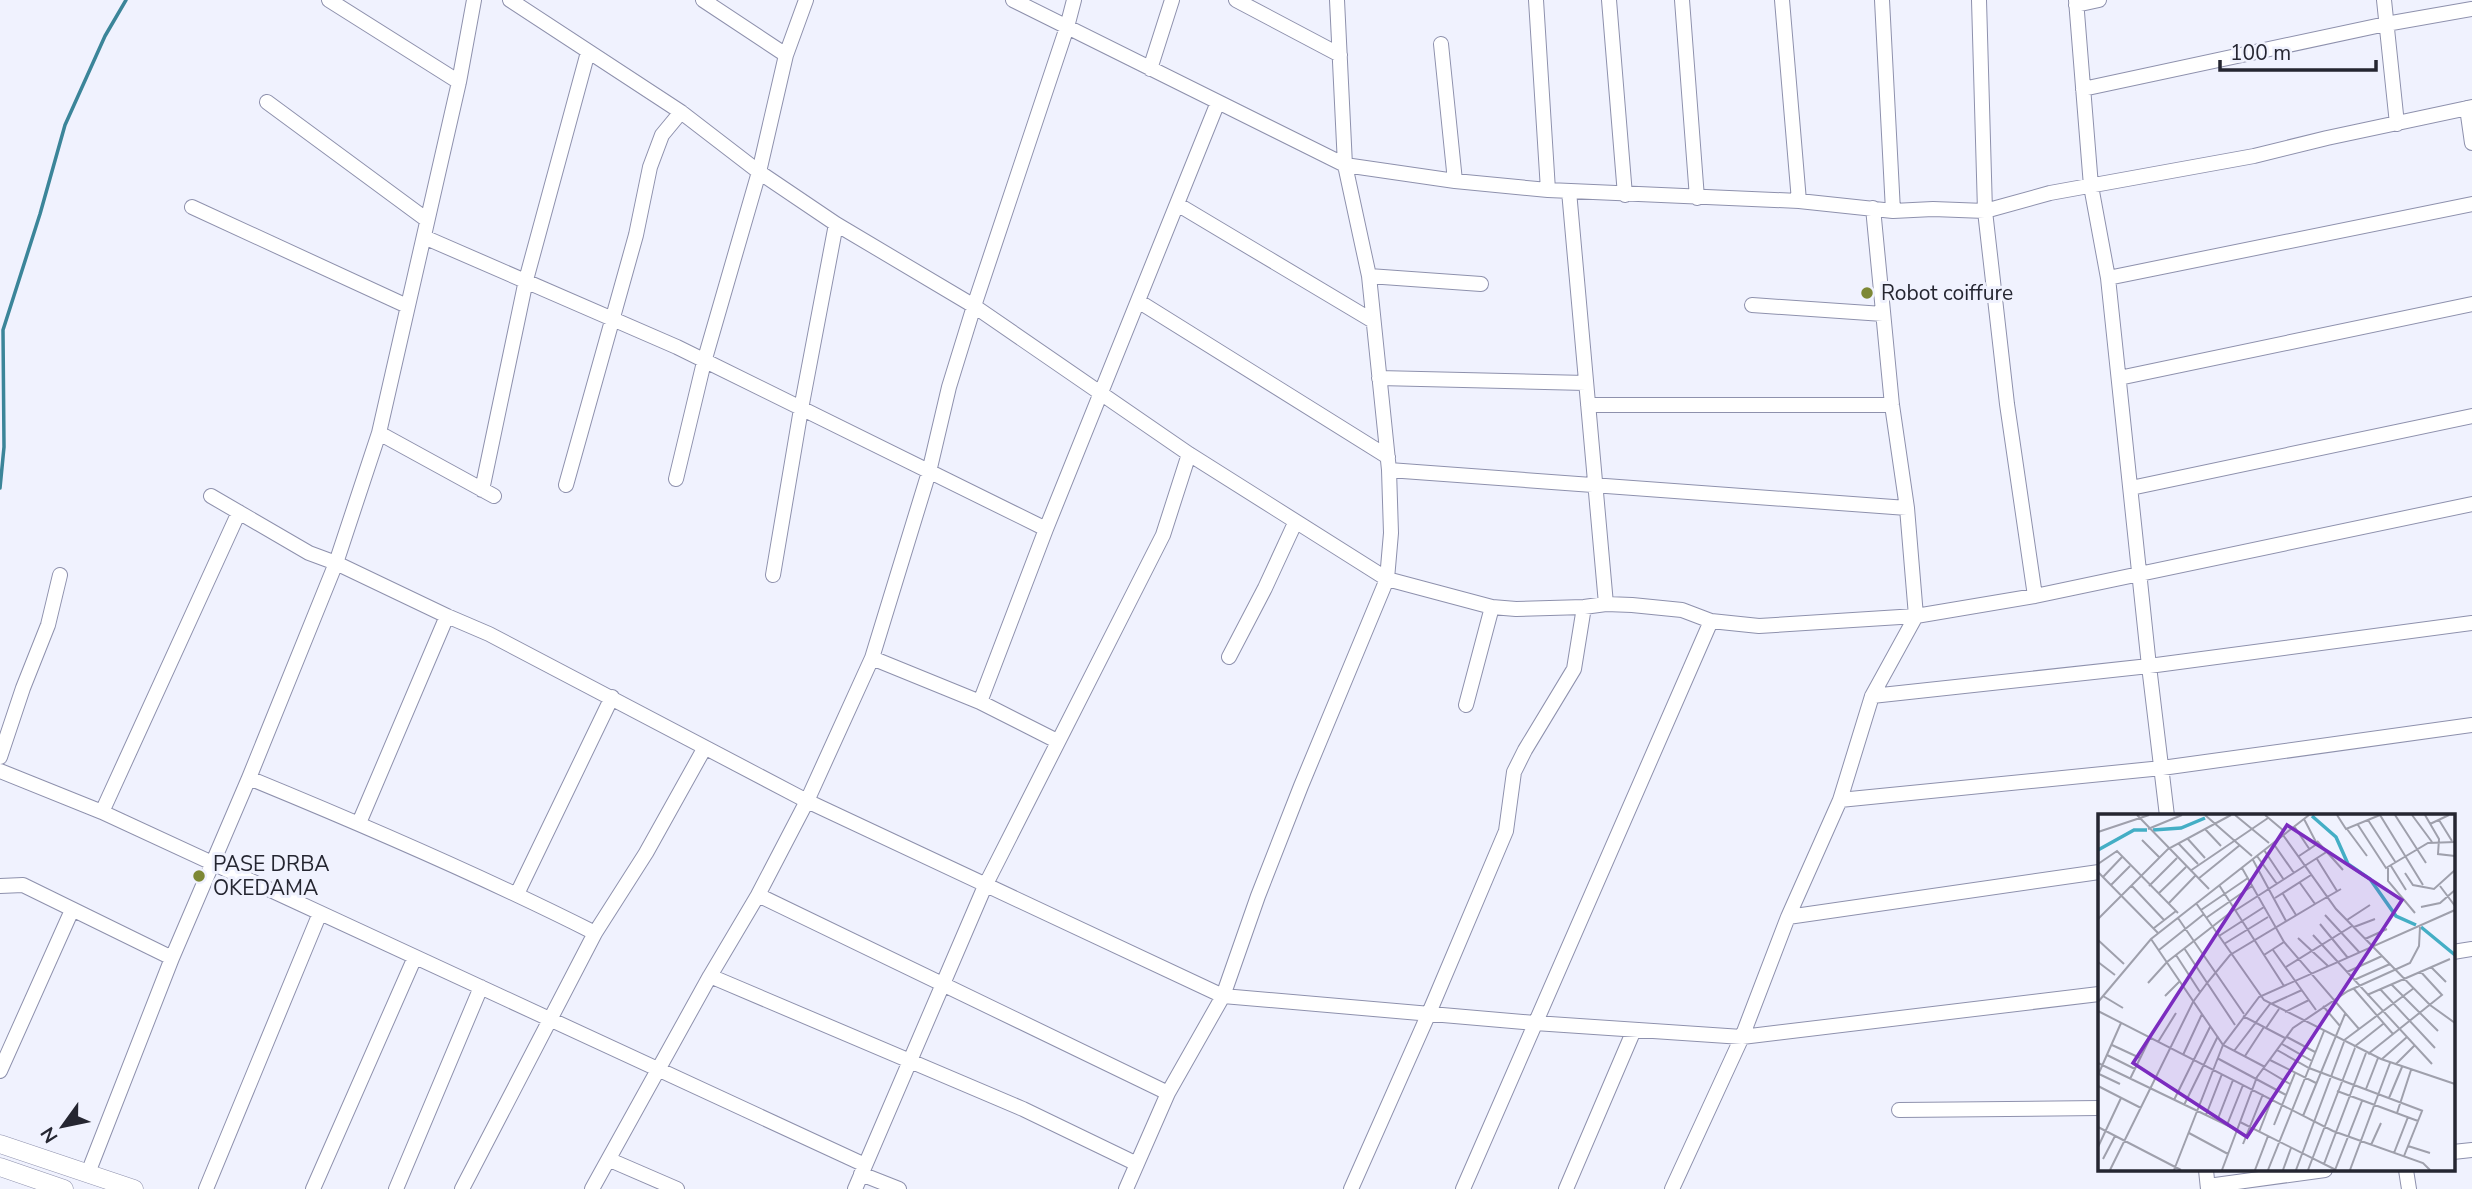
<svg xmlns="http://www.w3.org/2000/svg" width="2472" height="1189" font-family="'Nunito Sans',sans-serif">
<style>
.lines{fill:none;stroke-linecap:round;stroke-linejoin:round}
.stream{stroke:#3b8599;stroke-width:3.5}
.minor-casing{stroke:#8e91ad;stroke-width:16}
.major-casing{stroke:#8e91ad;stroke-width:19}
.minor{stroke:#fff;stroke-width:14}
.major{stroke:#fff;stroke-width:18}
.poi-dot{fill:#7d8835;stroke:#f0f2fe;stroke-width:2.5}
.labels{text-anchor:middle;stroke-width:6;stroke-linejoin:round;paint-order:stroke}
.poi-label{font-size:21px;fill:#252631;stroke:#f0f2fe;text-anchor:start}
.inset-river{fill:none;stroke:#44aec5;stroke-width:3.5}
.inset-road{fill:none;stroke:#9fa0ac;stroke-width:2}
.view{fill:#7b2cbf;fill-opacity:0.15;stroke:#7b2cbf;stroke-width:3.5}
.inset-edge{fill:none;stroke:#252631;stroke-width:3.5}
</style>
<rect width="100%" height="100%" fill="#f0f2fe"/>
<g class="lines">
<path class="stream" d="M 0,488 L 4,447 L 3,330 L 40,214 L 65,125 L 105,36 L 126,0"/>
<g class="minor-casing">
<path id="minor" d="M 329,0 L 459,82
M 510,0 L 681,112 L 759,172 L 836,224 L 974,306 L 1189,454 L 1387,579 L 1492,607 L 1516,609 L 1584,607 L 1606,604 L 1632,605 L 1682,610 L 1711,621 L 1759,626 L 1916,616 L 1907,508 L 1892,405 L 1873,208
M 703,0 L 786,55
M 1013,0 L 1345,165 L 1455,181 L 1548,190 L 1799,201 L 1893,211 L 1933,209 L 1985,211 L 2050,193 L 2254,156 L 2327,138 L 2472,107
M 1236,0 L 1340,55
M 1536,0 L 1548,190
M 1609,0 L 1625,195
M 1682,0 L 1697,198
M 1782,0 L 1799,201
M 1882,0 L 1893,211
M 1979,0 L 1985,211 L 2007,404 L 2035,596
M 2076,0 L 2091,186 L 2108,278 L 2149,666 L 2167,816
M 2384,0 L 2397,124
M 2076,5 L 2099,0
M 1441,44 L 1455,181
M 1150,69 L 1172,0
M 2083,89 L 2386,24 L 2472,9
M 267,102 L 427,220
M 2467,108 L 2472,143
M 1569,191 L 1606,604
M 1177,204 L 1373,321
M 192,207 L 407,306
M 424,237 L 677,347 L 1046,529
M 1369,276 L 1481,284
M 2108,278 L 2472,204
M 1138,301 L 1388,457
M 1752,305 L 1883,314
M 1379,378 L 1586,383
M 2119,378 L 2472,304
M 1588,405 L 1892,405
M 379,433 L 494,496
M 1389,470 L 1907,508
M 676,479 L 704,362 L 759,172 L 786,55 L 806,0
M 566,485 L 636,235 L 650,167 L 662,135 L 681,112
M 2131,488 L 2472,416
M 482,490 L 526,280 L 588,52
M 211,496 L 309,553 L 336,563 L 447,616
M 773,575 L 801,409 L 836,224
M 1229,657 L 1265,588 L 1295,523
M 872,658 L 980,702 L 1057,741
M 1872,696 L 2149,666 L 2472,623
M 980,702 L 1046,529 L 1218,102
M 1466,705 L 1492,607
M 0,757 L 23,688 L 48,625 L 60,575
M 0,771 L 102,812 L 865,1165
M 249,778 C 366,826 482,876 595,933
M 1840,800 L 2162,768 L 2472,725
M 102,812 L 239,512
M 359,823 L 447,616 L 489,634 L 807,801 L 1223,996 L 1535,1023 L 1742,1037 L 2099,994
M 0,886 L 23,885 L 172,958
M 517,894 L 612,697
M 758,895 L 1168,1093
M 1788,917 L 2099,872
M 2453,952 L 2472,949
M 710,976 L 1023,1109 L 1137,1164
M 0,1071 L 72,910
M 1899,1110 L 2099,1108
M 2453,1152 L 2472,1150
M 610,1160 L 677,1189
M 2206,1170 L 2208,1189
M 2406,1170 L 2409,1189
M 88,1173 L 172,958 L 249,778 L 336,563 L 379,433 L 459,82 L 474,0
M 861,1174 L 899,1189
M 2208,1186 L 2325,1170
M 206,1189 L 320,913
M 313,1189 L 415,957
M 396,1189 L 481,987
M 462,1189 L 595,933 L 646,853 L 704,749
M 592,1189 L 710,976 L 758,895 L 807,801 L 872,658 L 929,472 L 949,387 L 974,306 L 1067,27 L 1074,0
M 855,1189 L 985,886 L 1163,535 L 1189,454
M 1126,1189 L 1168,1093 L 1223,996 L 1258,896 L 1301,786 L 1387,579 L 1391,533 L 1389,470 L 1369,276 L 1345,165 L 1337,0
M 1351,1189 L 1429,1013 L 1506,831 L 1514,772 L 1525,750 L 1574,669 L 1584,607
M 1463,1189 L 1711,621
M 1566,1189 L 1634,1030
M 1672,1189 L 1742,1037 L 1788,917 L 1840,800 L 1872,696 L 1916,616 L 2035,596 L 2472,504"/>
</g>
<g class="major-casing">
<path id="major" d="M 0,1144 L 134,1189
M 0,1167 L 64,1189"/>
</g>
<use href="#minor" class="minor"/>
<use href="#major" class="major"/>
</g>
<g class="poi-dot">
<circle cx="1867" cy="293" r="7"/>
<circle cx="199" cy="876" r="7"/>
</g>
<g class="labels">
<g class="poi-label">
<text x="1881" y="300">Robot coiffure</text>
<text x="213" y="871">PASE DRBA<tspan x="213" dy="24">OKEDAMA</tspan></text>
</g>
</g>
<g transform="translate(2098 814)">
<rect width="357" height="357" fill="#f0f2fe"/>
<path class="inset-river" d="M 214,2 L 238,23 L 250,50 L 272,65 L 298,102 L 318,111M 55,16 L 83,14 L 107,4M 0,36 L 36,16 L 49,16M 323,113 L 357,141"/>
<path class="inset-road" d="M 39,1 L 111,75M 107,1 L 154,42M 137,1 L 171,29M 167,1 L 186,17M 239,1 L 248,15 L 282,1M 282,1 L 325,71M 297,1 L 328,49M 314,1 L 334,28M 327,1 L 341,25 L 340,40 L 357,42M 270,6 L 298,49M 341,6 L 354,27M 332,10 L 351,1M 260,11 L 288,54 L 330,29 L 357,28M 196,12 L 212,36M 50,15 L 84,1M 107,15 L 123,32M 249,15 L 269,42M 0,18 L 51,1M 185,21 L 238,95 L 332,191 L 357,209M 89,24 L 107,44M 44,26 L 61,43M 219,27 L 245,56M 80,29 L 100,50M 175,29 L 196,59M 166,36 L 186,66M 159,42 L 179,70M 201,42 L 219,30 L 206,5M 219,45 L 239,77M 155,46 L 188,107M 0,50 L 19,37 L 80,99M 293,52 L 308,76M 144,54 L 186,128 L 261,215M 290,54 L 290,67 L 317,99M 92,57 L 170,4M 0,58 L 60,119M 307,59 L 315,71 L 336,75 L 357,56M 5,63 L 24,43M 100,65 L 142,31M 13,71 L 32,52M 33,71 L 66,106M 121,71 L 186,172M 51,72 L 79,44M 342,72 L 357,92M 60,80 L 88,53M 185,80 L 198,101M 177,84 L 213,61M 98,89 L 166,186 L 283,245 L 357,270M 70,90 L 97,62M 217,90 L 243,75M 323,93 L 342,89 L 357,76M 103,96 L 150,64M 138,96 L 230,37M 227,101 L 262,139M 80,104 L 146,200M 108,104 L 154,72M 0,105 L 70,35 L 133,1M 249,106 L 272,91M 222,110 L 250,144M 256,113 L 277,105M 56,114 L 78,97M 215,121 L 334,250M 121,122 L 166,93M 200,124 L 230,152M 53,125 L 125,231 L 76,356M 267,125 L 289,115M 0,126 L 26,150M 126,130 L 170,103M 86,134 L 137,211M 61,136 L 106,100M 175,136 L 218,196M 78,141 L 102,178M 166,141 L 186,128M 0,148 L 17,161M 188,153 L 254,112M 333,153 L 348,168M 249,158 L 284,142M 256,166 L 292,150M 50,169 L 69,148 L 137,95M 293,170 L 340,217M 256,175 L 295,220M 282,175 L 337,234M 269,181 L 352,145M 5,182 L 25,194M 67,182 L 82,167M 0,188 L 53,125 L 211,1M 173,190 L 204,176M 225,192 L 242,212M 0,197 L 235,317 L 325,349 L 332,356M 187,198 L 211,186M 145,202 L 187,224M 168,214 L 181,195M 189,223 L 217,238M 245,227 L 316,174M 60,228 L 78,199M 184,230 L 214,247M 14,231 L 42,244M 256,233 L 285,210M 179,236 L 211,254 L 325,297M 136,237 L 172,190M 270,240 L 344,181 L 322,157M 9,241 L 37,255M 85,241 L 104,200M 147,242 L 166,213M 119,244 L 188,281M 284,245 L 309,223M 172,246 L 218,269M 0,249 L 139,316M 298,250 L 317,231M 167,253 L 125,231 L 161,183 L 357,96M 165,254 L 192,270M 1,260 L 22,270M 0,261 L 23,209M 32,265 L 52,224M 0,272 L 43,294M 268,275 L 280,244M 239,277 L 320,307M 291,284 L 304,253M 76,286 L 112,213M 86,291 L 120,222M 299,299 L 313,256M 108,301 L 124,260M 205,302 L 247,200M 119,307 L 135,266M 142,308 L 238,356M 129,311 L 145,271M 176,311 L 197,259M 0,313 L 83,356M 161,318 L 174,285M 91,319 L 130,340M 145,330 L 165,280M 273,331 L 283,309M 310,332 L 332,339M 0,333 L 23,284M 296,339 L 310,303M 306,342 L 324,297M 5,345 L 17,322M 226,350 L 268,239M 12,356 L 95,188 L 109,169 L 132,141 L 217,90 L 202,69M 124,356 L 159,263 L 195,214 L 250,177 L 312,149 L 321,132 L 322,113M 157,356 L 170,322M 170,356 L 226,217M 185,356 L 193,334M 198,356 L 246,228M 210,356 L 257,234M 237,356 L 264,287M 252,356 L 292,249"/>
<path class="view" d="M 189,11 L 304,86 L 149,323 L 35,249 Z"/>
<rect width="357" height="357" class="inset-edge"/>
</g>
<g transform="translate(63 1126) rotate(237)" stroke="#f0f2fe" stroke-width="5" paint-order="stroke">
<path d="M0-5L12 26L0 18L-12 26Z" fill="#252631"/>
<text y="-10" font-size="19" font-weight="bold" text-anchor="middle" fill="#252631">N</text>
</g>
<path d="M2220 60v10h156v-10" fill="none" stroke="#252631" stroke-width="3.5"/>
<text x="2230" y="60" font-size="21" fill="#252631" stroke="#f0f2fe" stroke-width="5" paint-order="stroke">100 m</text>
</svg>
